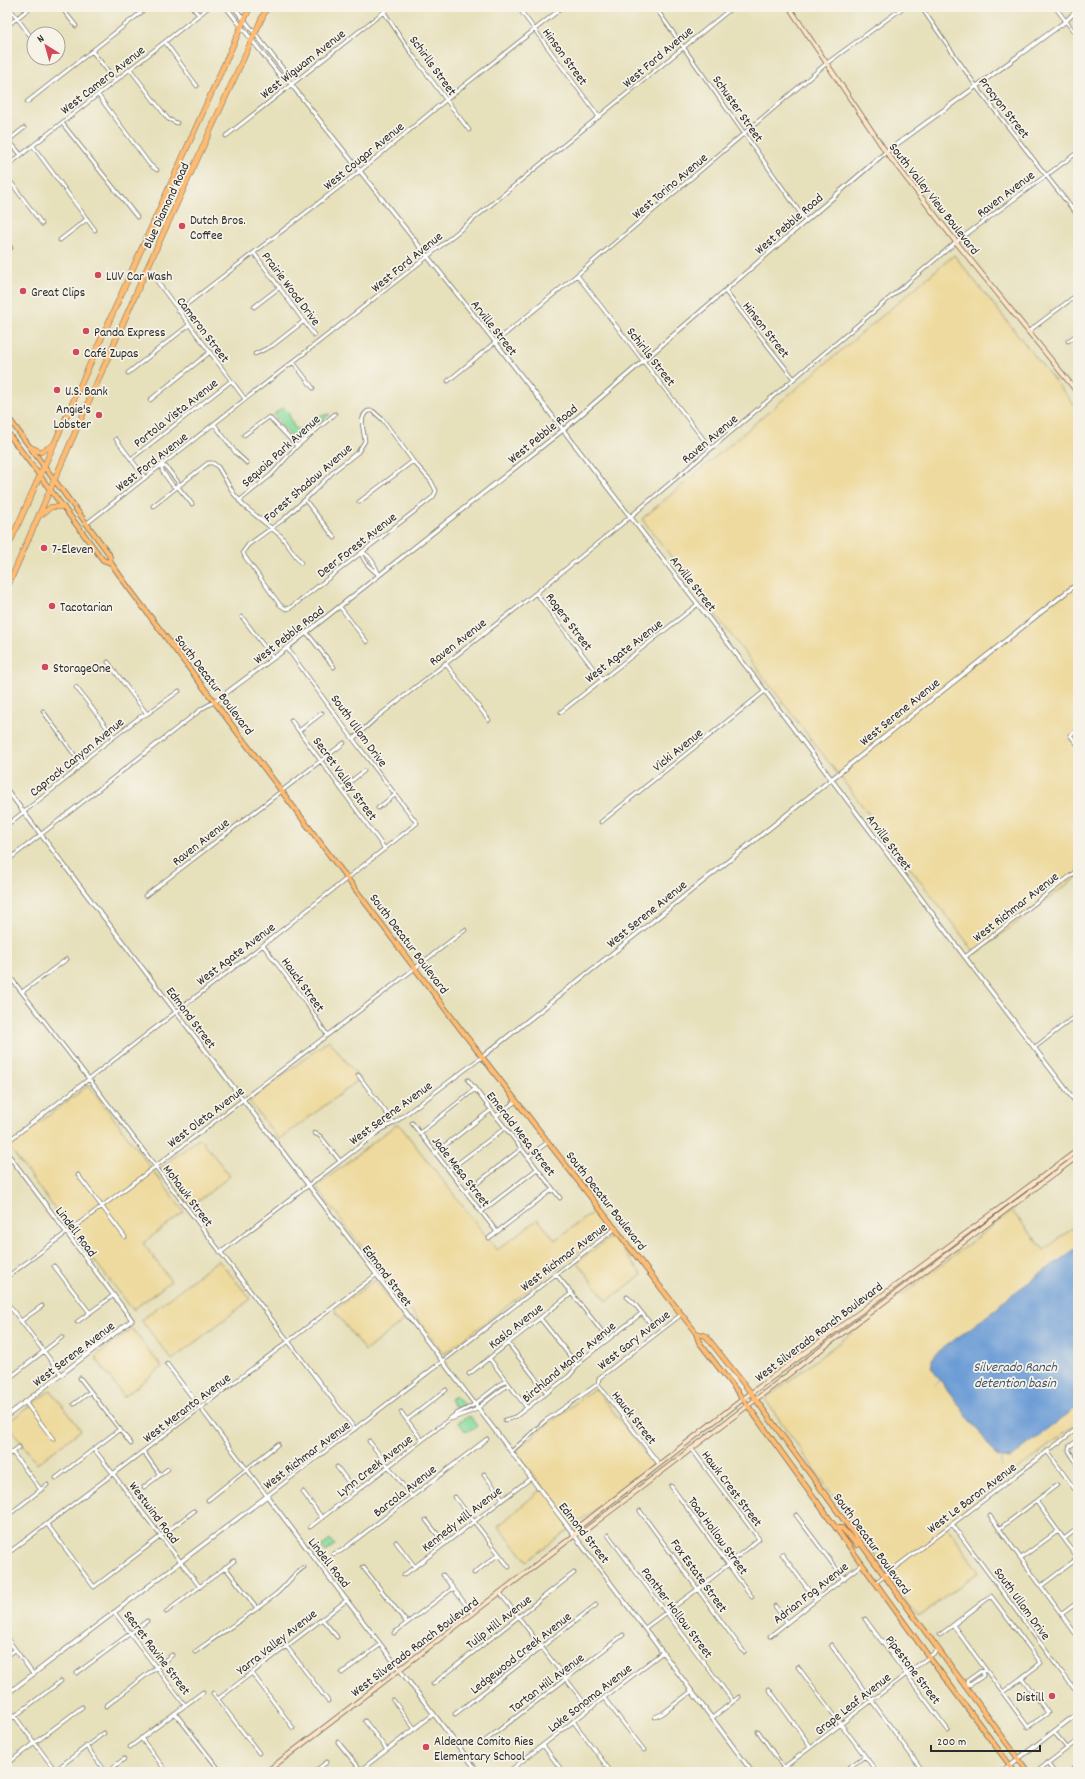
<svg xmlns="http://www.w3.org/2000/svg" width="1085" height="1779" font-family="Dekko,sans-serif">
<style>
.green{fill:#88db9c;stroke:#5a8364}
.sand{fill:#eeda9e;stroke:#8c8264}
.water{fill:#6c9cd6;stroke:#4c6480}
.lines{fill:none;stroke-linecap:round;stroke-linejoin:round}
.stream{stroke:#6c9cd6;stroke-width:1}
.minor-casing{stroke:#6c6a5d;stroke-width:4.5}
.tertiary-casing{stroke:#6c6a5d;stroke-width:5}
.secondary-casing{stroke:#6c6a5d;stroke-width:5.5}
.primary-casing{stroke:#6c6a5d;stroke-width:6}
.trunk-casing{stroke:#6c6a5d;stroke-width:6}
.minor{stroke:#fff;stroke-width:3}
.tertiary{stroke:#fff;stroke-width:3.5}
.secondary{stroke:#ffe4c6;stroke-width:4}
.primary{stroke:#ffbb71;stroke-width:4.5}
.trunk{stroke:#ffbb71;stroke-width:5}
.poi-dot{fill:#d1495b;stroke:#f7f3e8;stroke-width:1.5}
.labels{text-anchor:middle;stroke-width:3.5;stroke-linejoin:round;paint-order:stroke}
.street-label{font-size:13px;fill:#2b2b2b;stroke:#f7f3e8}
.poi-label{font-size:13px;fill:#2b2b2b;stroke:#f7f3e8;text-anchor:start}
.water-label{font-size:14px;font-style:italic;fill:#45586f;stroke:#f7f3e8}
</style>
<rect width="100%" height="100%" fill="#f7f3e8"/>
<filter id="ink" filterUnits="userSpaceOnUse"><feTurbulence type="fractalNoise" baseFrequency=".025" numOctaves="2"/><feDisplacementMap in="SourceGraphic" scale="8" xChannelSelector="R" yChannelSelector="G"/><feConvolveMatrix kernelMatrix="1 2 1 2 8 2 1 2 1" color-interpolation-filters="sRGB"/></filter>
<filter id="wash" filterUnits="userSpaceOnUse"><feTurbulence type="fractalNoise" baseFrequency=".012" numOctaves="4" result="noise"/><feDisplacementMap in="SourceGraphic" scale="16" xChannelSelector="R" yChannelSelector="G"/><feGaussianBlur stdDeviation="0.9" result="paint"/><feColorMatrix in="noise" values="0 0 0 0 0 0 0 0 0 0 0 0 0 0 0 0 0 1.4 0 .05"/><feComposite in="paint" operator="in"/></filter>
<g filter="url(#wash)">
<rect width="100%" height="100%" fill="#e6e0bb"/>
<path class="green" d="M 283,407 L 288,412 L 294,427 L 299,430 L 318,416 L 330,414 L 298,440 L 294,440 L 277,420 L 274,414 Z
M 456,1396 L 466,1407 L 459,1409 L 453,1405 L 450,1399 Z
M 470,1416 L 477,1426 L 466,1432 L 458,1422 Z
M 330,1540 L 335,1545 L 326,1552 L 321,1547 Z"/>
<path class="sand" d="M 954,255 L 1078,410 L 1078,876 L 976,954 L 642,519 Z
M 329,1040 L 360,1079 L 279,1140 L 249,1101 Z
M 89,1085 L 184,1212 L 143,1243 L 171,1281 L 133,1310 L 72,1232 L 8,1146 Z
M 398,1123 L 497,1250 L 538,1219 L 555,1240 L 593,1212 L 607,1230 L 444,1354 L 316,1187 Z
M 200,1138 L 230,1176 L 191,1207 L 161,1167 Z
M 1012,1211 L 1044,1250 L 1078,1224 L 1078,1247 L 1001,1303 L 1000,1306 L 931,1365 L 932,1369 L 998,1457 L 1009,1459 L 1078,1406 L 1078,1423 L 946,1525 L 979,1572 L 918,1617 L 765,1399 Z
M 612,1236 L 642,1275 L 607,1301 L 577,1262 Z
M 218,1260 L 251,1299 L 172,1360 L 141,1320 Z
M 375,1280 L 405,1320 L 365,1351 L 334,1310 Z
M 132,1329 L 162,1367 L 124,1397 L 95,1357 Z
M 595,1388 L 654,1465 L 527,1561 L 498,1526 L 543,1488 L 515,1450 Z
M 51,1390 L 81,1430 L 37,1464 L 7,1423 Z"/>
<path class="water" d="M 1078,1247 L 1078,1406 L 1009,1459 L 998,1457 L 932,1369 L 932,1360 L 934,1355 L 1000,1306 L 1000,1303 Z"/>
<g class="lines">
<path class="stream" d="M 935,1385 L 941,1380
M 1001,1466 L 1002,1459"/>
</g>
</g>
<g filter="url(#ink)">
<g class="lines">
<g class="minor-casing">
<path id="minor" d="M 9,7 L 34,41
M 61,7 L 76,26
M 192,7 L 199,15
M 518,7 L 599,117
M 655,7 L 806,221
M 921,7 L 976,86 L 1078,216
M 1055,7 L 1078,37
M 384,12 L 414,57 L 469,130
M 7,26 L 31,7
M 165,42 L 197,86
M 92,51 L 116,81
M 130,69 L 168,119 L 177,123
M 7,74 L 9,77
M 98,95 L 150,165 L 157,170
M 27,102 L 148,7
M 7,108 L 9,107
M 62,123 L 137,217
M 226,136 L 390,7
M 7,138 L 21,155
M 9,140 L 24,128
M 33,146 L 95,230
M 7,166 L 209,7
M 7,177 L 42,224
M 60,240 L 87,219
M 7,242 L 11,248
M 254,253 L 314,335
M 145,273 L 153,276 L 245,399
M 577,275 L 711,449
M 725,291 L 794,379
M 254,307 L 280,287
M 178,311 L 360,171 L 447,99 L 558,11
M 1029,331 L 1078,294
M 1068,341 L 1078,334
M 255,354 L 272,346 L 304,321
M 293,362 L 313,388
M 128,373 L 189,325
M 448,381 L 577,275 L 827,63 L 904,7
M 150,400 L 210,352
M 368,411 L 373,411 L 383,420 L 413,461 L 431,481 L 436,491 L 433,497 L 290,608 L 286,609 L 280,605 L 245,557 L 243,552 L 248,545 L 284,519 L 312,493 L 335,470 L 358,452 L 365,441 C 364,431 358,417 368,411 Z
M 214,424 L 236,453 L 247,463
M 244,435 L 269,417 L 297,446
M 116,439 L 145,478
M 131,459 L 231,381
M 178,487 L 173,486 L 162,471 L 162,466 L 166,467 L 178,482 L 178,487 L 192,504
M 305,500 L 335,538
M 239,501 L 271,475 L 297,446 L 335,414
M 359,502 L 413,461
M 153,506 L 208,463 L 213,463 L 218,467 L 234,494 L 244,506 L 281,536 L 301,563
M 86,524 L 427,257 L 733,7
M 362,552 C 361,561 373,570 379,575
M 362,552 C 370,555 376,567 379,575
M 536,593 L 602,680
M 340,607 L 367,642
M 242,617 L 273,658
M 307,633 L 334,667
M 108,662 L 147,714
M 445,663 L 489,720
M 76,687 L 114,737
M 43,711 L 81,764
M 561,712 L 698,604
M 291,720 L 385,849
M 1078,729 L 1070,735 L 1078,745
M 299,731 L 322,713
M 353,739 L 376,718 L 536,593 L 630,517 L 956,242 L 1078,152
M 341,789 L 364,771
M 378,808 L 395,795
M 601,822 L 765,691
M 7,825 L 72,774 L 89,756 L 140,717 L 147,714 L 179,691
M 7,861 L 172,732 L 203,708 L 214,702
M 145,896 L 344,743
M 263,945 L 307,1004 L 327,1035
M 965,957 L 1078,870
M 7,973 L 89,1079 L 355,1429
M 22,992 L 67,959
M 1034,1048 L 1078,1014
M 358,1075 L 394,1123
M 468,1080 L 560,1198
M 496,1116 L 516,1101
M 412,1123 L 497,1232
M 314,1133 L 320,1136 L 340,1161
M 420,1133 L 475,1089
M 7,1142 L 263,945 L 417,823 L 353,739 L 287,648
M 435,1153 L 491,1110
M 528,1157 L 548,1142
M 449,1170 L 505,1128
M 78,1175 L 125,1237
M 466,1192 L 521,1149
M 481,1212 L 537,1169
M 489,1238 L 553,1189
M 220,1253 L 381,1130 L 394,1123 L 482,1057
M 54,1266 L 90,1313
M 556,1274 L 608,1339
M 7,1277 L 156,1166 L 465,930
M 627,1297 L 633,1302 L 653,1327
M 7,1299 L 8,1304 L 61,1374
M 540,1318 L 578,1366
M 21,1321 L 42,1306
M 77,1322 L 114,1295
M 508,1343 L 547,1393
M 489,1358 L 527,1408
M 167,1364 L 267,1496 L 616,1228
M 7,1367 L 13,1375
M 469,1374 L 572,1293
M 80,1378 L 131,1444
M 7,1380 L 62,1337
M 25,1402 L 53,1439
M 74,1404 L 90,1392
M 401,1412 L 422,1440
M 451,1419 L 475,1410 L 509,1384
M 407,1420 L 446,1390
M 505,1420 L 515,1417 L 569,1376 L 584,1358 L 642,1313
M 1078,1440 L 1069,1447 L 1069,1451 L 1078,1465
M 369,1441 L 412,1497
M 94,1449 L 200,1587
M 143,1451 L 160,1475
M 1047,1451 L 1078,1494
M 12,1452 L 41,1490
M 511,1452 L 545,1421 L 598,1384
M 7,1456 L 19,1447
M 659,1464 L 598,1384 L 599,1378 L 682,1314
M 337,1467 L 356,1492
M 484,1474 L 503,1499
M 56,1478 L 120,1429
M 671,1486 L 752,1597
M 144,1487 L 168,1469
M 303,1492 L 322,1518
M 455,1497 L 509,1567
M 208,1500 L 278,1444
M 1036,1501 L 1078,1558
M 640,1511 L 744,1652
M 796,1515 L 844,1579
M 7,1516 L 47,1485
M 990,1516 L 1078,1637
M 426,1520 L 445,1544
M 47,1524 L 94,1587 L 194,1511
M 952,1524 L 1078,1694
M 310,1527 L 456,1414 L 472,1406 L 506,1380
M 999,1529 L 1057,1485
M 608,1535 L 733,1701
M 1064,1539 L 1078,1528
M 396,1542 L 415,1567
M 7,1554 L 376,1275
M 333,1554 L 341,1551 L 487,1439
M 782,1554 L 816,1600
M 1021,1558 L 1058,1531
M 225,1567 L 257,1608
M 363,1567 L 407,1623
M 474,1573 L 499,1554
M 404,1575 L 531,1478
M 443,1575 L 473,1614
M 875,1583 L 1078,1428
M 1041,1586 L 1078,1558
M 500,1593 L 589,1709
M 775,1606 L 787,1622
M 114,1612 L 185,1705
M 166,1612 L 234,1561
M 1062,1614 L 1078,1602
M 322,1619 L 337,1637
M 865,1619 L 948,1730
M 953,1625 L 1028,1727 L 1048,1713 L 1022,1678
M 645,1628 L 698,1589 L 759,1539 L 691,1448
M 394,1633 L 453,1588
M 940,1635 L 991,1596 L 1041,1663 L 1003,1692
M 770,1636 L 862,1564
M 7,1638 L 33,1674
M 831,1645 L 920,1767
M 287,1647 L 328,1701
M 195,1652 C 222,1632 250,1615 276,1594 C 286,1586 293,1574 304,1567
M 7,1656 L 15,1650
M 798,1667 L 877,1772
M 77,1673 L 147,1621
M 252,1673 L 293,1728
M 342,1673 L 380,1645
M 433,1684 L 574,1573
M 967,1684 L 970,1685 L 983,1676 L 983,1672
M 964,1686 L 967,1684 L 967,1681 L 981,1671 L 983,1672 L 986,1670
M 769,1689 L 811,1747
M 213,1693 L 259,1753
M 604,1698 L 644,1750
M 218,1699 L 347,1600
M 393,1700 L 415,1729
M 7,1706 L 55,1770
M 106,1706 L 172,1655
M 175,1713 L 221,1772
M 455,1714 L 596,1605
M 655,1717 L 662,1714 L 692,1691
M 712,1718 L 739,1697
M 365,1721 L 387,1750
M 573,1721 L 611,1772
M 7,1722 L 61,1681
M 758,1731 L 784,1768
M 1054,1732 L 1067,1748
M 141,1738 L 167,1772
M 338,1742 L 361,1770
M 481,1744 L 623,1635
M 543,1745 L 563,1772
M 86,1746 L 106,1772
M 130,1747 L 203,1692
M 1047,1763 L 1054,1772
M 7,1764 L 82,1707
M 1039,1770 L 1078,1740
M 53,1772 L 104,1733
M 107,1772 L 124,1759
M 314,1772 L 327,1762
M 358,1772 L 434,1714
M 508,1772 L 663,1652
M 778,1772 L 938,1650
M 843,1772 L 865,1756
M 1070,1772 L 1078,1765"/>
</g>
<g class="tertiary-casing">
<path id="tertiary" d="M 226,7 L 281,77 L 287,79
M 234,7 L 286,73 L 287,79 L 496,343 L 765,691 L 965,957 L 1078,1105
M 214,702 L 287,648 L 563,430 L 886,152 L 1066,21 L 1078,9
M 7,790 C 255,1117 507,1442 752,1772
M 482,1057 L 1078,583
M 7,1153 L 132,1320 L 7,1416
M 7,1694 L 267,1496 L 478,1772
M 1001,1772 L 1078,1713"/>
</g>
<g class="secondary-casing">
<path id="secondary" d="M 789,7 L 886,152 L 956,242 L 1078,393
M 575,1534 L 583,1532 L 828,1344 L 1078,1156
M 266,1772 L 575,1535 L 580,1526 L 743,1399 L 1078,1150"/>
</g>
<g class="primary-casing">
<path id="primary" d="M 7,416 L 109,554 L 111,563 L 128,587 L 462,1031 L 696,1333 L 699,1342 L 743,1399 L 929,1657 L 1015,1772
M 7,432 L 103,560 L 111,563
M 696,1333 L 706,1336 L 751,1393 L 1028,1772
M 836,1528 L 842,1528 L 857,1545"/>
</g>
<g class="trunk-casing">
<path id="trunk" d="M 30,447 L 41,452 L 53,445
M 41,515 L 51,507 L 62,507
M 7,549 L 250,7
M 7,588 L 145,273 L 267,7"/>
</g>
<use href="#minor" class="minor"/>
<use href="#tertiary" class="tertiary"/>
<use href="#secondary" class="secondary"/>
<use href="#primary" class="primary"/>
<use href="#trunk" class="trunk"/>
</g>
</g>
<g class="poi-dot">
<circle cx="182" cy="226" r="4"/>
<circle cx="98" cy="275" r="4"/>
<circle cx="23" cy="291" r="4"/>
<circle cx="86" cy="331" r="4"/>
<circle cx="76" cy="352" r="4"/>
<circle cx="57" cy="390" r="4"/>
<circle cx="99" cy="415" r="4"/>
<circle cx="44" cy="548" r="4"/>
<circle cx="52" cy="606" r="4"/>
<circle cx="45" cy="667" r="4"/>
<circle cx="1052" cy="1696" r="4"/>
<circle cx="426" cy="1747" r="4"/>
</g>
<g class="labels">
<g class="street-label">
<text transform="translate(566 56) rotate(54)" y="5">Hinson Street</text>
<text transform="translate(657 56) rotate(-40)" y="5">West Ford Avenue</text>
<text transform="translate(302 63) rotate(-38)" y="5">West Wigwam Avenue</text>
<text transform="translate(434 65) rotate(54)" y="5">Schirlls Street</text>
<text transform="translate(102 79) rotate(-38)" y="5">West Camero Avenue</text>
<text transform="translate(1005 107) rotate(52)" y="5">Procyon Street</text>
<text transform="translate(739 108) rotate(55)" y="5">Schuster Street</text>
<text transform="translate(363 155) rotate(-39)" y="5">West Cougar Avenue</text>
<text transform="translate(669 185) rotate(-40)" y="5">West Torino Avenue</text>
<text transform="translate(1005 193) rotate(-37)" y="5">Raven Avenue</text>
<text transform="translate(935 198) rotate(52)" y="5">South Valley View Boulevard</text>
<text transform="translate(165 205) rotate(-65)" y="5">Blue Diamond Road</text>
<text transform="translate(788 223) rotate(-41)" y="5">West Pebble Road</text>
<text transform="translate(406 261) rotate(-39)" y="5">West Ford Avenue</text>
<text transform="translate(292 288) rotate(53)" y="5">Prairie Wood Drive</text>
<text transform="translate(495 327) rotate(52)" y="5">Arville Street</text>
<text transform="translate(204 329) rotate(53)" y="5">Cameron Street</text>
<text transform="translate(767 329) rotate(52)" y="5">Hinson Street</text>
<text transform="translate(652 356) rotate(52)" y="5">Schirlls Street</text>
<text transform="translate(175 412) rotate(-38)" y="5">Portola Vista Avenue</text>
<text transform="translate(542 433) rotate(-39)" y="5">West Pebble Road</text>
<text transform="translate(709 438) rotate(-40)" y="5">Raven Avenue</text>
<text transform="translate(280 450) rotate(-42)" y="5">Sequoia Park Avenue</text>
<text transform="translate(151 461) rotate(-38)" y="5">West Ford Avenue</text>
<text transform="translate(307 482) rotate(-41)" y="5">Forest Shadow Avenue</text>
<text transform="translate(356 544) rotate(-38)" y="5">Deer Forest Avenue</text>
<text transform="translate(694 583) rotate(52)" y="5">Arville Street</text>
<text transform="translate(570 621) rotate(53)" y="5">Rogers Street</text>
<text transform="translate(288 634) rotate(-38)" y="5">West Pebble Road</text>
<text transform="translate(457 641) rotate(-38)" y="5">Raven Avenue</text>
<text transform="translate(623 650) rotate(-38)" y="5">West Agate Avenue</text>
<text transform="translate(215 684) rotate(53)" y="5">South Decatur Boulevard</text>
<text transform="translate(899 711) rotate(-39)" y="5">West Serene Avenue</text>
<text transform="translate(360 730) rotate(54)" y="5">South Ullom Drive</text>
<text transform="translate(677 749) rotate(-39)" y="5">Vicki Avenue</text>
<text transform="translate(76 756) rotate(-39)" y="5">Caprock Canyon Avenue</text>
<text transform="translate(346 778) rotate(54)" y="5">Secret Valley Street</text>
<text transform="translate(200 841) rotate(-38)" y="5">Raven Avenue</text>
<text transform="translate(890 842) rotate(53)" y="5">Arville Street</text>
<text transform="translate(1015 906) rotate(-38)" y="5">West Richmar Avenue</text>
<text transform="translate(646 913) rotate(-39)" y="5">West Serene Avenue</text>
<text transform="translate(410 943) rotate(53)" y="5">South Decatur Boulevard</text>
<text transform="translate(235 953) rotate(-37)" y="5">West Agate Avenue</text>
<text transform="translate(304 984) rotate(54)" y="5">Hauck Street</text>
<text transform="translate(192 1017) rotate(53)" y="5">Edmond Street</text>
<text transform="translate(390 1112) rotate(-36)" y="5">West Serene Avenue</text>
<text transform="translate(205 1116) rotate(-37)" y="5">West Oleta Avenue</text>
<text transform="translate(522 1133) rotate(52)" y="5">Emerald Mesa Street</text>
<text transform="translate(462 1171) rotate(52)" y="5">Jade Mesa Street</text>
<text transform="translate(189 1195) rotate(53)" y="5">Mohawk Street</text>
<text transform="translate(607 1200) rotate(52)" y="5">South Decatur Boulevard</text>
<text transform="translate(77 1231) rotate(53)" y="5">Lindell Road</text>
<text transform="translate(563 1256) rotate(-37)" y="5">West Richmar Avenue</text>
<text transform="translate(388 1275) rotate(53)" y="5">Edmond Street</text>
<text transform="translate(515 1325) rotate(-38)" y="5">Kaslo Avenue</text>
<text transform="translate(818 1331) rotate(-37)" y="5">West Silverado Ranch Boulevard</text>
<text transform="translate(633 1339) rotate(-38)" y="5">West Gary Avenue</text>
<text transform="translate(73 1353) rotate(-37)" y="5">West Serene Avenue</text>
<text transform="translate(568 1361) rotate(-40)" y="5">Birchland Manor Avenue</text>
<text transform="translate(186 1407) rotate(-37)" y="5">West Meranto Avenue</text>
<text transform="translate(635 1417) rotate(52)" y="5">Hauck Street</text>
<text transform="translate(306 1454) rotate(-37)" y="5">West Richmar Avenue</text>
<text transform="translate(374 1465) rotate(-38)" y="5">Lynn Creek Avenue</text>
<text transform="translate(733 1488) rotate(53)" y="5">Hawk Crest Street</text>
<text transform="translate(404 1490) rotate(-38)" y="5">Barcola Avenue</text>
<text transform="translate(971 1497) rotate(-37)" y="5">West Le Baron Avenue</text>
<text transform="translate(155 1512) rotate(53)" y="5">Westwind Road</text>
<text transform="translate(461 1518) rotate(-38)" y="5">Kennedy Hill Avenue</text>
<text transform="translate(585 1532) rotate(52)" y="5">Edmond Street</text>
<text transform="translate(719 1535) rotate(54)" y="5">Toad Hollow Street</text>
<text transform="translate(873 1543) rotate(54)" y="5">South Decatur Boulevard</text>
<text transform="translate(330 1562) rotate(52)" y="5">Lindell Road</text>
<text transform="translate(700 1575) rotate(54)" y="5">Fox Estate Street</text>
<text transform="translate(810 1592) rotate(-38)" y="5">Adrian Fog Avenue</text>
<text transform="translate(1023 1603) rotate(54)" y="5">South Ullom Drive</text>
<text transform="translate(678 1612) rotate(53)" y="5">Panther Hollow Street</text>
<text transform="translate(498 1621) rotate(-38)" y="5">Tulip Hill Avenue</text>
<text transform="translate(276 1641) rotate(-38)" y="5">Yarra Valley Avenue</text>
<text transform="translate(414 1646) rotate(-37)" y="5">West Silverado Ranch Boulevard</text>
<text transform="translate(158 1652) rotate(53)" y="5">Secret Ravine Street</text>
<text transform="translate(520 1652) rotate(-38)" y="5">Ledgewood Creek Avenue</text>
<text transform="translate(914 1669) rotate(53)" y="5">Pipestone Street</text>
<text transform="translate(546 1682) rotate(-37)" y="5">Tartan Hill Avenue</text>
<text transform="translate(589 1697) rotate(-38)" y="5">Lake Sonoma Avenue</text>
<text transform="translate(852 1703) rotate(-38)" y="5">Grape Leaf Avenue</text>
</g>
<g class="poi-label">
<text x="190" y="224">Dutch Bros.<tspan x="190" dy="15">Coffee</tspan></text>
<text x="106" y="280">LUV Car Wash</text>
<text x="31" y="296">Great Clips</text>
<text x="94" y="336">Panda Express</text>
<text x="84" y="357">Café Zupas</text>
<text x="65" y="395">U.S. Bank</text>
<text x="91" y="413" text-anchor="end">Angie's<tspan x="91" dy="15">Lobster</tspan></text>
<text x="52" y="553">7-Eleven</text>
<text x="60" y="611">Tacotarian</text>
<text x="53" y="672">StorageOne</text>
<text x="1044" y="1701" text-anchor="end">Distill</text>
<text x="434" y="1745">Aldeane Comito Ries<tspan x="434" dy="15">Elementary School</tspan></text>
</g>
<g class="water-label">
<text x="1015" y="1371">Silverado Ranch<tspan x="1015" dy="16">detention basin</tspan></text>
</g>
</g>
<rect width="1085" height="1779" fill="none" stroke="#f7f3e8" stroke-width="24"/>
<g transform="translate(46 46) rotate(323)"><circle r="19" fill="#f7f3e8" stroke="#a5a39c"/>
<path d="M0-3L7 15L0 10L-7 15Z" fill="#d1495b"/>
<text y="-6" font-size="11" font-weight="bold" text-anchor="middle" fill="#2b2b2b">N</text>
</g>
<path d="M931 1745v6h109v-6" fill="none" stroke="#2b2b2b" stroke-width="2"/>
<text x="937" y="1745" font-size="12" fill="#2b2b2b" stroke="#f7f3e8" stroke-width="3" paint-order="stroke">200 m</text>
</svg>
